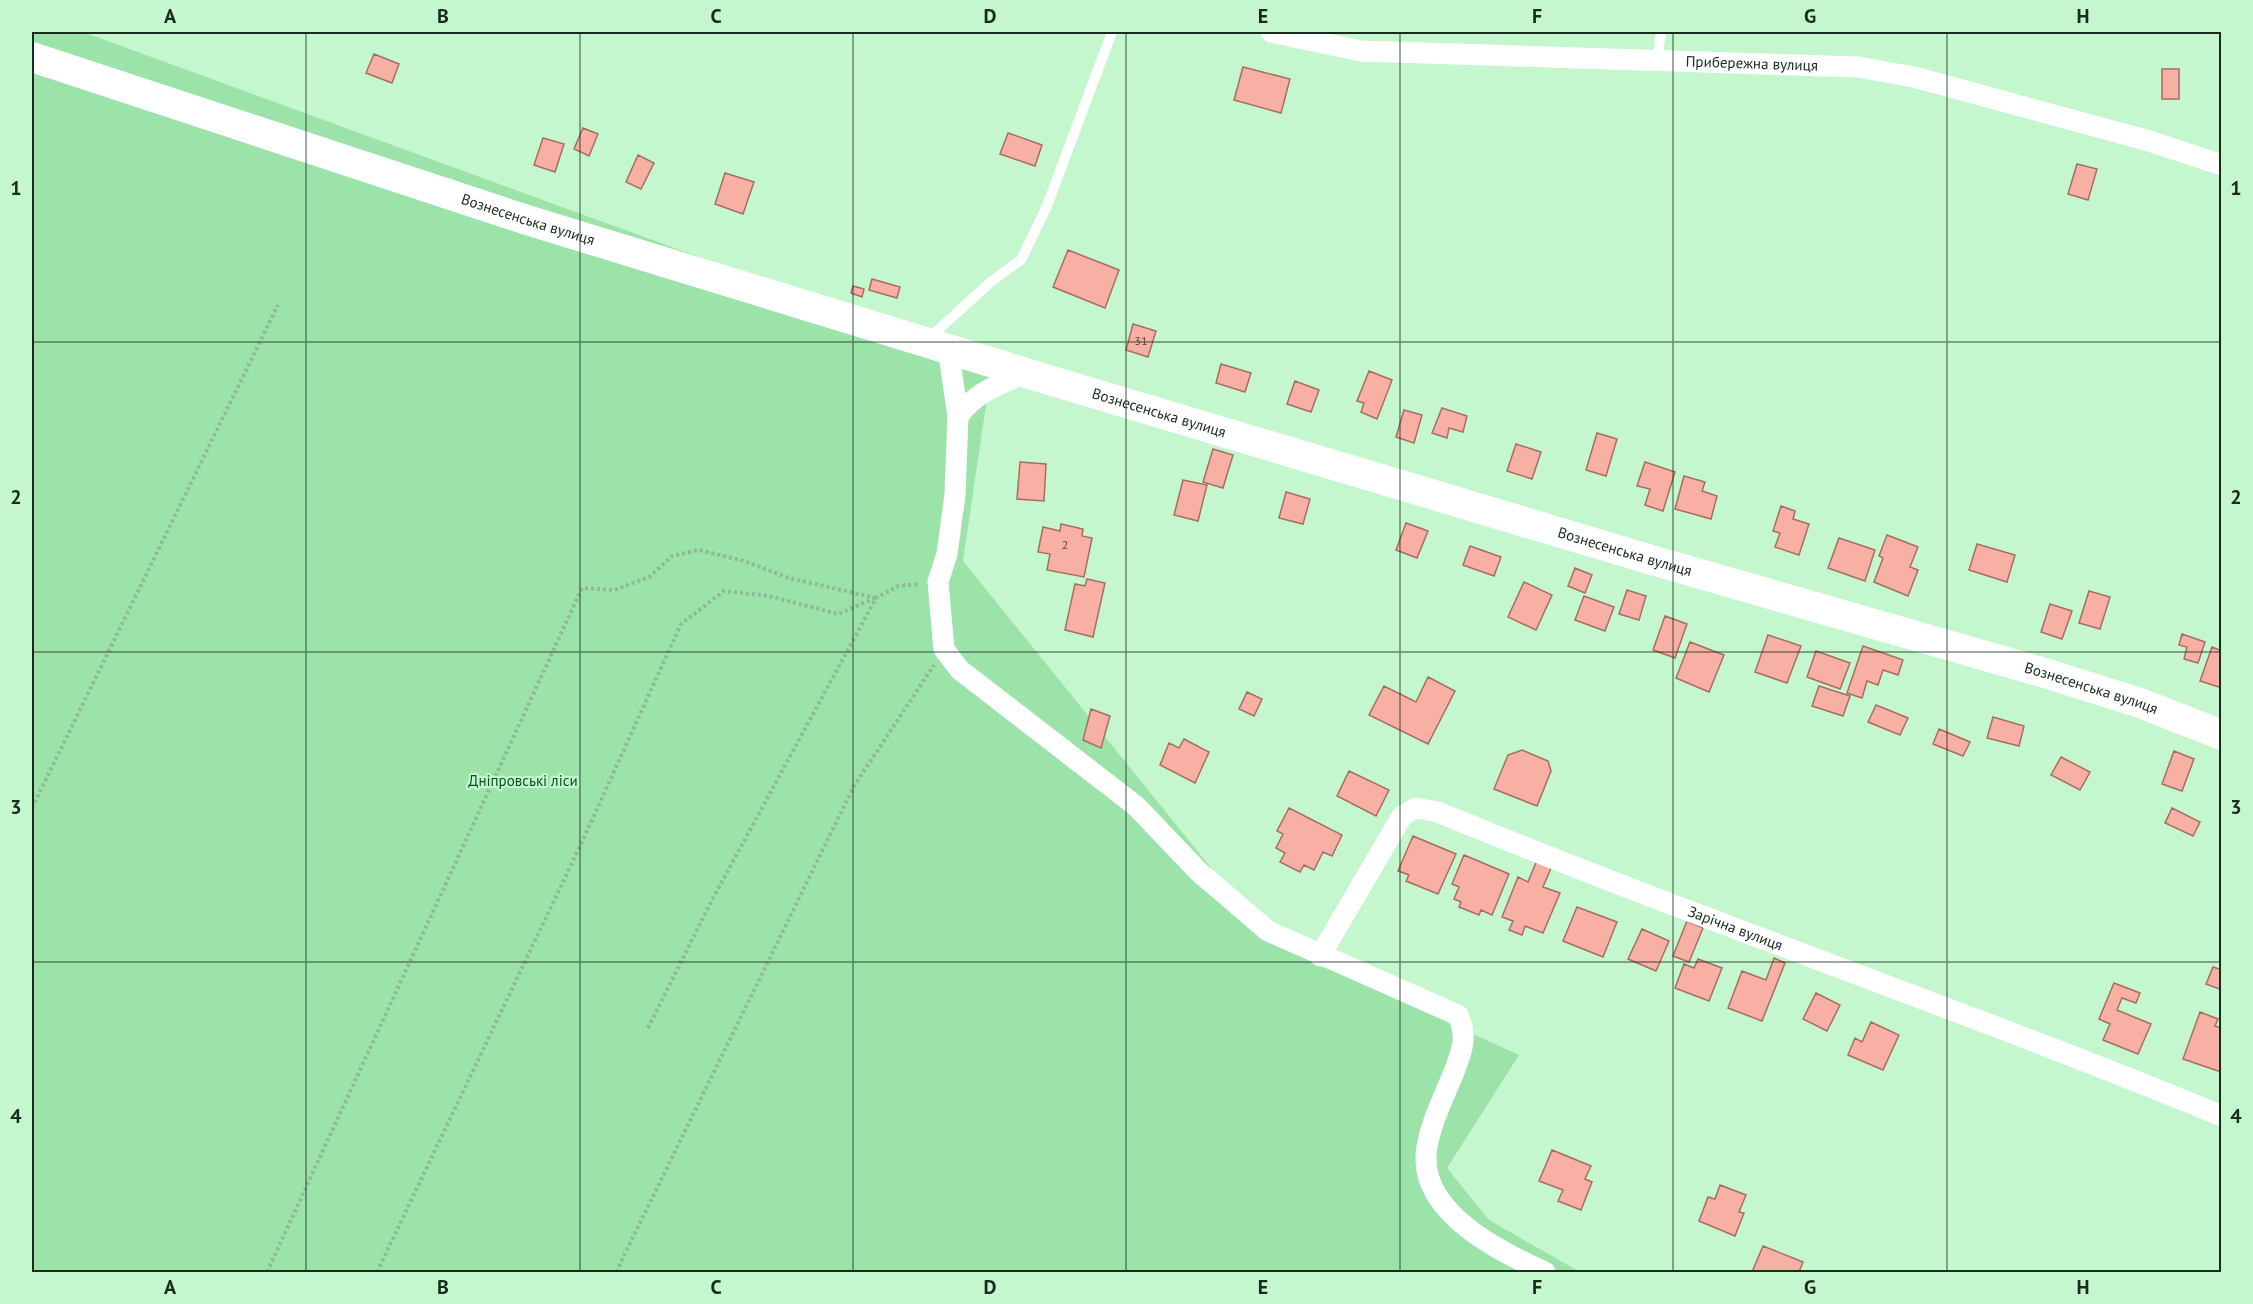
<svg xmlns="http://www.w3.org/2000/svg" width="2253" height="1304" font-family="'PT Sans',sans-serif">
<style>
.green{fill:#9ce3a9}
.building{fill:#f8b0a4;stroke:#a76d63;stroke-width:1.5}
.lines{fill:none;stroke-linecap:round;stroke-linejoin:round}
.path{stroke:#8fb997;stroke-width:4;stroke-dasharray:3 3;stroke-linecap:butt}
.service{stroke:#fff;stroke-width:10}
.minor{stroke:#fff;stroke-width:21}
.secondary{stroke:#fff;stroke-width:30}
.grid{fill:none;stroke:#182b1c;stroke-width:1.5;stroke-opacity:0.55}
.labels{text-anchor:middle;stroke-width:4.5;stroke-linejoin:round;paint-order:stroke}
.number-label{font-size:12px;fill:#504c3e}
.street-label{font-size:15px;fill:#182b1c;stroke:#c4f7cd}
.park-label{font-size:15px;fill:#035222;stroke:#c4f7cd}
.neatline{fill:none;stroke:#182b1c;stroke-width:2}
.grid-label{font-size:20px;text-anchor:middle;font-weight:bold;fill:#182b1c}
</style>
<rect width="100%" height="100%" fill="#c4f7cd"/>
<path class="green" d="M 32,32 L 83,32 L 992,364 L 963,561 L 1254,921 L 1309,959 L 1519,1055 L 1447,1168 L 1489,1220 L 1580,1272 L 32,1272 Z"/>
<path class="building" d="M 374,54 L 399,64 L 392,83 L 366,73 Z
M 1243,67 L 1290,79 L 1281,113 L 1234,100 Z
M 2162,69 L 2179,69 L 2179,99 L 2162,99 Z
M 583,128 L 598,134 L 589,156 L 574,149 Z
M 1008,133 L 1042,145 L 1035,166 L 1000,154 Z
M 543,138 L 564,144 L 555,172 L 534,165 Z
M 638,155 L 654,163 L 641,189 L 626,182 Z
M 2077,164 L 2097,169 L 2088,200 L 2068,194 Z
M 725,173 L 754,182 L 743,214 L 715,204 Z
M 1068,250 L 1119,270 L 1105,308 L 1053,287 Z
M 872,279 L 900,287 L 897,298 L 869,290 Z
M 853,286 L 864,289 L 862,297 L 851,293 Z
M 1133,324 L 1156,331 L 1148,357 L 1126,350 Z
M 1221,364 L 1251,373 L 1245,392 L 1216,383 Z
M 1369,371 L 1392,380 L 1377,419 L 1361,412 L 1364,403 L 1357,401 Z
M 1295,381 L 1319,390 L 1311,412 L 1287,404 Z
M 1442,408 L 1467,416 L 1463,432 L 1449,428 L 1447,438 L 1432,433 Z
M 1404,410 L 1422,415 L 1414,443 L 1396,437 Z
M 1597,433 L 1617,439 L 1606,476 L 1586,470 Z
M 1516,444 L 1541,452 L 1532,479 L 1507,471 Z
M 1213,449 L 1233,455 L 1223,488 L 1203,482 Z
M 1020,462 L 1046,464 L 1044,501 L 1017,499 Z
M 1645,462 L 1675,472 L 1663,511 L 1645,505 L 1650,489 L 1637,486 Z
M 1684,476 L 1705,482 L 1702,491 L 1717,496 L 1711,519 L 1675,509 Z
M 1183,480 L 1207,485 L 1198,521 L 1174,515 Z
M 1286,492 L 1310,499 L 1303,524 L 1279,518 Z
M 1781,506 L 1795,511 L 1793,519 L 1809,524 L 1799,555 L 1775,547 L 1780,533 L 1773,531 Z
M 1406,523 L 1428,531 L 1417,558 L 1396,550 Z
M 1061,524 L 1083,529 L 1082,536 L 1092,538 L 1084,577 L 1047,570 L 1050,554 L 1038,552 L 1043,527 L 1060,531 Z
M 1887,535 L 1918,547 L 1910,567 L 1918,570 L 1908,596 L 1874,582 L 1883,558 L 1879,556 Z
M 1839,538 L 1875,550 L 1865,581 L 1828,568 Z
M 1977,544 L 2015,555 L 2007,582 L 1969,570 Z
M 1470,546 L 1501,557 L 1494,576 L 1463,565 Z
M 1575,568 L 1592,575 L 1585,593 L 1568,586 Z
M 1087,579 L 1105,583 L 1093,637 L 1065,630 L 1075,584 L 1085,586 Z
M 1524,582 L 1552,595 L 1536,630 L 1508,617 Z
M 1627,590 L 1646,596 L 1639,620 L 1619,614 Z
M 2089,591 L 2110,597 L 2100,629 L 2079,623 Z
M 1584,596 L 1614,607 L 1605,631 L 1575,620 Z
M 2050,604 L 2072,611 L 2062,639 L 2041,632 Z
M 1665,616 L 1687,624 L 1675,658 L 1653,650 Z
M 2182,634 L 2205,642 L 2198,663 L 2184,659 L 2187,647 L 2179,645 Z
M 1768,635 L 1801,646 L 1787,683 L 1755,672 Z
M 1690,642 L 1724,655 L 1709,692 L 1676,678 Z
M 1863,646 L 1903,660 L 1898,675 L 1883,670 L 1878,685 L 1867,681 L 1862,698 L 1847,693 Z
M 2212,647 L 2222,651 L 2222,688 L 2200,681 Z
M 1816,651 L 1850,663 L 1840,689 L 1807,677 Z
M 1428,677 L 1455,691 L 1428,744 L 1369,715 L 1384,686 L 1416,702 Z
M 1819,686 L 1850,696 L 1843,716 L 1812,706 Z
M 1247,692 L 1262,699 L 1254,716 L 1239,709 Z
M 1876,705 L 1908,718 L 1900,735 L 1868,722 Z
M 1091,709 L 1110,716 L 1101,748 L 1083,740 Z
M 1993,717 L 2024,726 L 2019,746 L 1987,738 Z
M 1939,729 L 1970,742 L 1963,756 L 1933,744 Z
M 1184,739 L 1209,752 L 1195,783 L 1160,765 L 1169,743 L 1179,748 Z
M 1522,750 L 1548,761 L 1551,771 L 1537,806 L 1494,789 L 1508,755 Z
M 2174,751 L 2194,759 L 2182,791 L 2162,784 Z
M 2061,757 L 2090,772 L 2080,790 L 2051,775 Z
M 1349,771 L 1389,790 L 1376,816 L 1337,796 Z
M 1289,808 L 1342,835 L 1332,856 L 1323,852 L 1314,870 L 1304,865 L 1300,872 L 1280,862 L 1285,853 L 1276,848 L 1283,834 L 1277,831 Z
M 2172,808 L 2200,822 L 2193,836 L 2165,823 Z
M 1413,836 L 1456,854 L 1438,894 L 1406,881 L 1409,875 L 1398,871 Z
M 1464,855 L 1509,874 L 1492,915 L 1481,910 L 1479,915 L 1459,907 L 1461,902 L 1454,899 L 1459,887 L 1452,884 Z
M 1537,860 L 1552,866 L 1543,887 L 1560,893 L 1543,933 L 1525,926 L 1522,935 L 1509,930 L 1513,921 L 1502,917 L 1518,877 L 1528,882 Z
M 1577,907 L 1617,922 L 1603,957 L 1563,941 Z
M 1687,921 L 1703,928 L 1689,962 L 1673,956 Z
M 1642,929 L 1669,941 L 1656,971 L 1628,959 Z
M 1774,958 L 1785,963 L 1762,1021 L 1728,1008 L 1742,971 L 1766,980 Z
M 1698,959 L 1722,968 L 1709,1001 L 1675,988 L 1684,964 L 1694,968 Z
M 2213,967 L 2222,970 L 2222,990 L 2206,984 Z
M 2114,983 L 2140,993 L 2136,1003 L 2122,998 L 2117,1010 L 2151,1024 L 2138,1054 L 2103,1040 L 2110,1024 L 2099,1019 Z
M 1816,993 L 1840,1005 L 1827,1031 L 1803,1019 Z
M 2200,1012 L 2218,1019 L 2215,1026 L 2222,1028 L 2221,1072 L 2183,1059 Z
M 1871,1022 L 1899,1035 L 1883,1070 L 1848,1055 L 1855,1038 L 1862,1042 Z
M 1552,1150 L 1591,1166 L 1585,1179 L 1592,1182 L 1581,1210 L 1558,1201 L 1563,1190 L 1539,1181 Z
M 1720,1185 L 1746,1195 L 1739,1212 L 1744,1213 L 1735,1236 L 1699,1221 L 1708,1197 L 1715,1199 Z
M 1763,1246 L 1803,1262 L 1799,1272 L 1752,1272 Z"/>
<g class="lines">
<path class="path" d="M 32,808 L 278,305
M 648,1028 L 712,900 L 876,598 L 898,586 L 919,584
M 267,1272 L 582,588 L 614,590 L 649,577 L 672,556 L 699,550 L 744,561 L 789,578 L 876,598
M 377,1272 L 582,842 L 681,624 L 724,591 L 769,596 L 838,614 L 875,598
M 616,1272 L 854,786 L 934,665"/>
<path class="service" d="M 1657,62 L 1661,32
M 928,339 L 992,281 L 1021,260 L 1047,206 L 1112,32"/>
<g class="minor">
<path id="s1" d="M 1271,32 L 1361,51 L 1858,67 L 1914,77 L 2146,140 L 2222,165"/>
<path d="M 948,348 L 958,416 L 955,495 L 947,554 L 938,582 L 944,649 L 960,670 L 1136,806 L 1199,872 L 1268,931 L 1458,1015 C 1468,1038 1462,1050 1454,1072 C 1444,1097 1426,1132 1426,1158 C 1425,1215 1502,1253 1545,1272"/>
<path d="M 958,416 C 978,390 997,386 1026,373"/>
<path id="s2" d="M 1320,956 L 1402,816 L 1416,808 L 1438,812 C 1697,919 1962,1009 2222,1116"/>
</g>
<path class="secondary" id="s3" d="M 32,57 L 527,220 L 1049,380 L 1655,561 L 2045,673 L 2140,703 L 2222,735"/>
</g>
<path class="grid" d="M 306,32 L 306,1272M 580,32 L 580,1272M 853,32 L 853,1272M 1126,32 L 1126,1272M 1400,32 L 1400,1272M 1673,32 L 1673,1272M 1947,32 L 1947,1272M 32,342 L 2222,342M 32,652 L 2222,652M 32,962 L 2222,962"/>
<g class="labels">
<g class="number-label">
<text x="1141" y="345">31</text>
<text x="1065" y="549">2</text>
</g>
<g class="street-label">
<text dy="5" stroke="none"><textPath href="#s1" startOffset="483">Прибережна вулиця</textPath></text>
<text dy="5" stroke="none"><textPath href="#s3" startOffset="522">Вознесенська вулиця</textPath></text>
<text dy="5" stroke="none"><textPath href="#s3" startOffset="1182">Вознесенська вулиця</textPath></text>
<text dy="5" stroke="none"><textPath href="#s3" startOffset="1668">Вознесенська вулиця</textPath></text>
<text dy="5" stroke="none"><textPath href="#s3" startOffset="2154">Вознесенська вулиця</textPath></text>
<text dy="5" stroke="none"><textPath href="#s2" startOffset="520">Зарічна вулиця</textPath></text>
</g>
<g class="park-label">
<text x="523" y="786">Дніпровські ліси</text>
</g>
</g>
<rect width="2253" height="1304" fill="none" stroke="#c4f7cd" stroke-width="66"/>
<rect x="33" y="33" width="2187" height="1238" class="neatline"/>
<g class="grid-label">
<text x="170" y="23">A</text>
<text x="443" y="23">B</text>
<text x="716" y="23">C</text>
<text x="990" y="23">D</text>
<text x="1263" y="23">E</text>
<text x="1537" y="23">F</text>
<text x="1810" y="23">G</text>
<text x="2083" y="23">H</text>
<text x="16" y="195">1</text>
<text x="2236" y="195">1</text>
<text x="16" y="504">2</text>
<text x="2236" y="504">2</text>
<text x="16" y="814">3</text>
<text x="2236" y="814">3</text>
<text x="16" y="1123">4</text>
<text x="2236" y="1123">4</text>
<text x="170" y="1294">A</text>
<text x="443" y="1294">B</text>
<text x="716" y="1294">C</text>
<text x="990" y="1294">D</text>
<text x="1263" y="1294">E</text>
<text x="1537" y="1294">F</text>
<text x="1810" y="1294">G</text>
<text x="2083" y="1294">H</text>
</g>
</svg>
